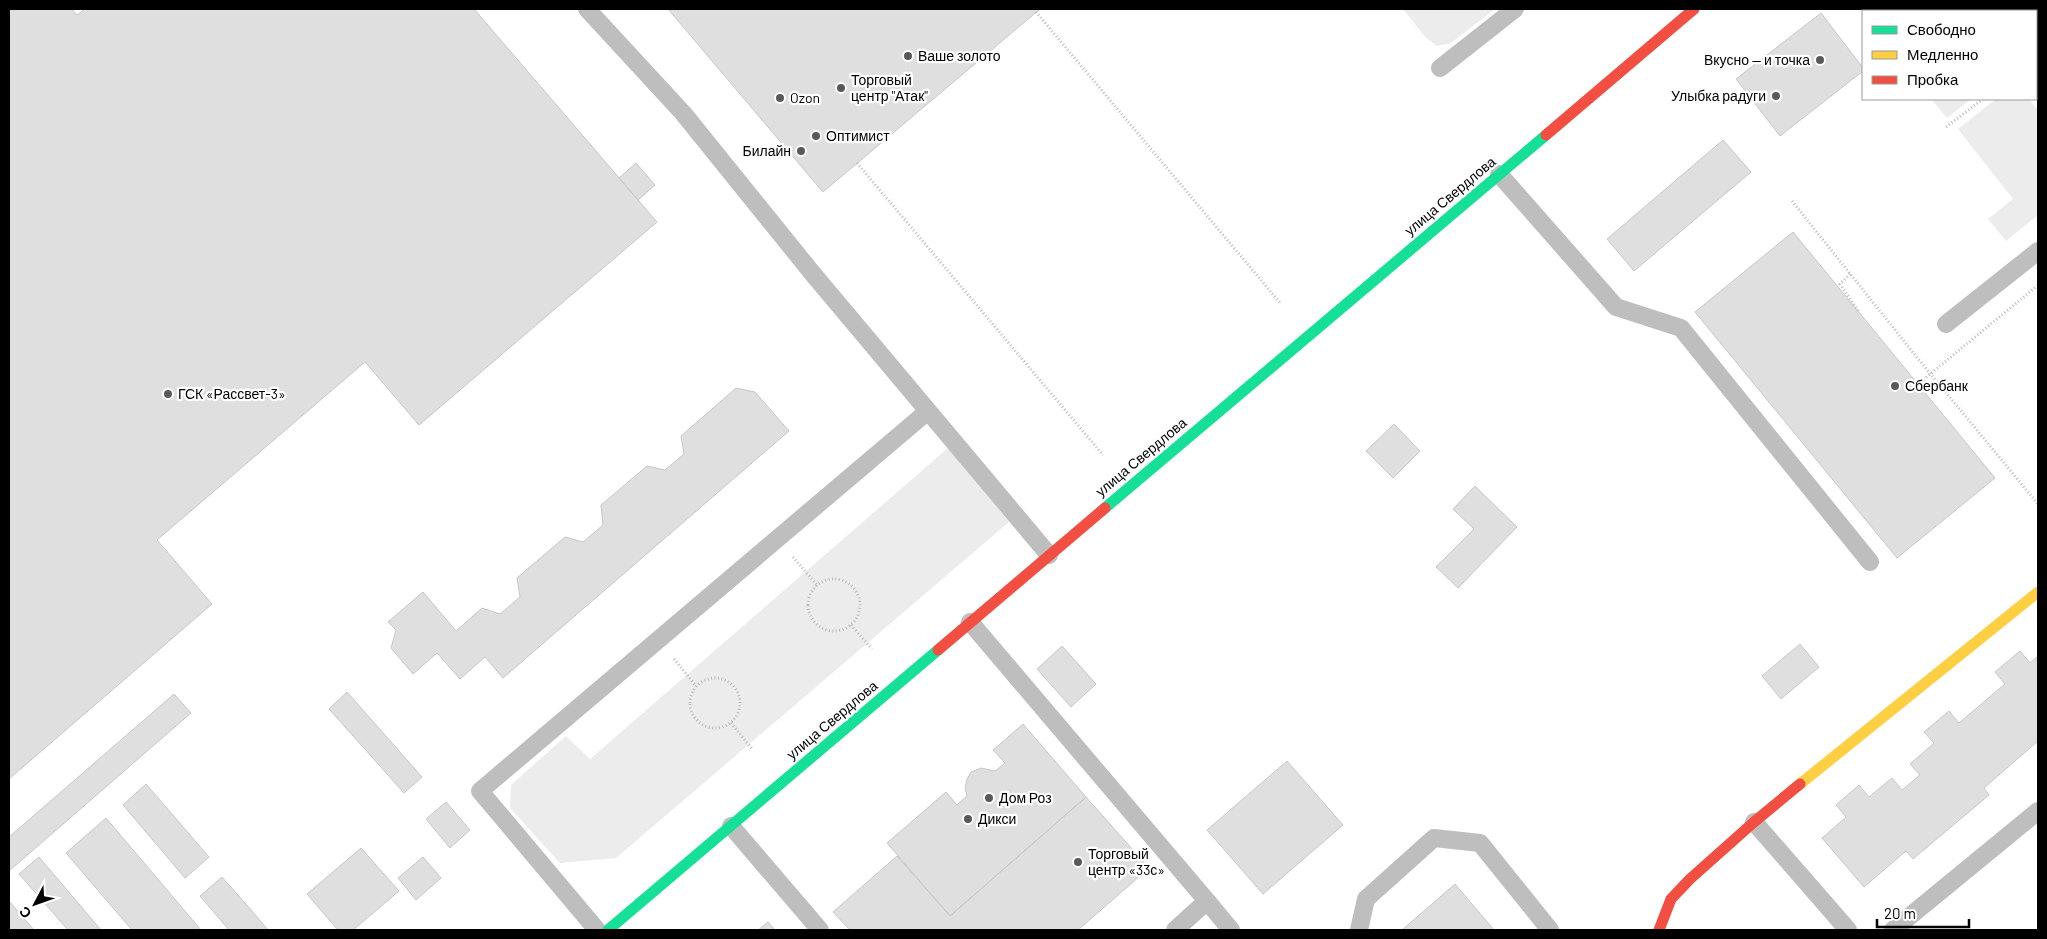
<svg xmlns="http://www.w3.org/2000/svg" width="2047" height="939" font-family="Barlow,sans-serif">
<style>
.green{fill:#ececec}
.building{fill:#dfdfdf;stroke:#c7c7c7}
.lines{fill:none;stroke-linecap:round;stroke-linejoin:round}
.path{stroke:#b9b9b9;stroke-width:3;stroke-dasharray:1 2.5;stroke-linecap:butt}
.lane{stroke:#bebebe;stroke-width:18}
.street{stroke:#bebebe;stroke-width:28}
.fast{stroke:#16e098;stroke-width:11}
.slow{stroke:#ffcf43;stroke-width:11}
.jam{stroke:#f24e42;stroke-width:11}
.poi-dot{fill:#595959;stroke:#fff;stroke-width:2}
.labels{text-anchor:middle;stroke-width:4.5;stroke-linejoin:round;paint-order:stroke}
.poi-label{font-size:14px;fill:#000;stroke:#fff;text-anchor:start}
.street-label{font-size:14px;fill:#000;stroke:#fff}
</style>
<rect width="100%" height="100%" fill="#fff"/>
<path class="green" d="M 1403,9 L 1495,9 L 1451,43 L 1437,46 L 1426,38 Z
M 1931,99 L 1971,99 L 1947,118 Z
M 1996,99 L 2029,99 L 2038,110 L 2038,215 L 2006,241 L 1988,219 L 2013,199 L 1958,129 Z
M 948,448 L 1009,522 L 616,858 L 560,863 L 510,808 L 511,785 L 566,736 L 590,759 Z"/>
<path class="building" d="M 9,9 L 72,9 L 77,15 L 85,9 L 474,9 L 657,222 L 419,425 L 365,362 L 157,540 L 212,604 L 9,779 Z
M 668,9 L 1040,9 L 823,192 Z
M 1821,13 L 1863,68 L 1863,71 L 1780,136 L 1736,79 Z
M 1723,140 L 1751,172 L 1634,271 L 1607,239 Z
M 636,163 L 655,185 L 638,200 L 619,178 Z
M 1793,232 L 1995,478 L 1897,558 L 1695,312 Z
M 736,388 L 755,392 L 789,431 L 503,678 L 485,657 L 460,679 L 437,653 L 413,674 L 391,648 L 396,630 L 388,622 L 423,592 L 456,631 L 482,608 L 500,614 L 520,597 L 517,578 L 565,537 L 583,542 L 603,525 L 601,505 L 647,466 L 665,470 L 684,454 L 681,436 Z
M 1394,424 L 1420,451 L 1393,478 L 1366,451 Z
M 1475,486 L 1517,527 L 1458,588 L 1436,567 L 1474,529 L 1453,509 Z
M 1800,644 L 1819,667 L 1781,699 L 1762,676 Z
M 1062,646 L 1096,684 L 1071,707 L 1037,669 Z
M 2020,651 L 2030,663 L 2038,656 L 2038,741 L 1984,788 L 1989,795 L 1913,859 L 1906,851 L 1864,887 L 1822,838 L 1846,817 L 1836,805 L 1859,785 L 1869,797 L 1892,778 L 1902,790 L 1920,775 L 1910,764 L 1934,743 L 1924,732 L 1949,711 L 1959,723 L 2005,684 L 1995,672 Z
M 347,692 L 422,777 L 404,793 L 329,709 Z
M 174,694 L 191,713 L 9,871 L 9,837 Z
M 1023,724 L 1086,797 L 950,916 L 887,843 L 946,792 L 957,805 L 967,796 L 965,788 L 967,779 L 971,772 L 981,768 L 995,771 L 1005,763 L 993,750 Z
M 1287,761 L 1343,825 L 1263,894 L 1207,830 Z
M 146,784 L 209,857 L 185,878 L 123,805 Z
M 1086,797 L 1149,868 L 1078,930 L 850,930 L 833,912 L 897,856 L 950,916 Z
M 446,802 L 470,830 L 450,848 L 426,819 Z
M 106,818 L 201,930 L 132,930 L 66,853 Z
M 361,848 L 399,891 L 353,930 L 338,930 L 307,894 Z
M 39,857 L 101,930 L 68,930 L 19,874 Z
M 423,857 L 441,878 L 416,900 L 398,878 Z
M 222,877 L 252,911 L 268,930 L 229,930 L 200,896 Z
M 1455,884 L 1494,930 L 1402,930 Z
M 9,901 L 34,930 L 11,930 L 9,928 Z
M 768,922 L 775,930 L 758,930 Z"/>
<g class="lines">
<path class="path" d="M 1910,11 L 1910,9
M 1036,12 L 1281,304
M 1946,127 L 1983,99
M 857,163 L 1103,455
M 1792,201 L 1919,360 L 2038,504
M 1850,274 L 1840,284 L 1859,312
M 1918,384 L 2037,286
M 793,557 L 817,585
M808 605a26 26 0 1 1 52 0a26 26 0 1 1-52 0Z
M 851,625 L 872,649
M 674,659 L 696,686
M690 703a25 25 0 1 1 50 0a25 25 0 1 1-50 0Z
M 731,723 L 753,750"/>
<path class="lane" d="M 587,9 L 683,113 L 813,274 L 1049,555
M 1440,68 L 1515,9
M 1499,174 L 1616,307 L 1681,328 L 1870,562
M 1946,324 L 2038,251
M 970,622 L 1207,901
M 1754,822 L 1848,930
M 731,826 L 820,930
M 597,930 L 480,791 L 928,411
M 1175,930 L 1207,901 L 1231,930
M 1359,930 L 1366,899 L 1434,838 L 1480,843 L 1550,930
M 1893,930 L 2038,811"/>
<path class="street" d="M 2012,9 L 2014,11
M 2036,40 L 2038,43"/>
<path class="fast" d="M 1105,508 L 1546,135
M 608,930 L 938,650"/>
<path class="slow" d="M 1800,784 L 2038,592"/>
<path class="jam" d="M 1546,135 L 1694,9
M 938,650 L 1105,508
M 1659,930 L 1671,899 L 1690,879 L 1754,822 L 1800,784"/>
</g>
<g class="poi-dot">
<circle cx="908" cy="56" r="5"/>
<circle cx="1820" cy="60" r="5"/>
<circle cx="841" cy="88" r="5"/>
<circle cx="1776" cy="96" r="5"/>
<circle cx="780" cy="98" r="5"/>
<circle cx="816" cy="136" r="5"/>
<circle cx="801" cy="151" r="5"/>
<circle cx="1895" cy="386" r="5"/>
<circle cx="168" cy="394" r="5"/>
<circle cx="989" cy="798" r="5"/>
<circle cx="968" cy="819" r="5"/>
<circle cx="1078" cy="862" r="5"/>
</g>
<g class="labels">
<g class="poi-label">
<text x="918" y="61">Ваше золото</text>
<text x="1810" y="65" text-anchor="end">Вкусно — и точка</text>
<text x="851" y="85">Торговый<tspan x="851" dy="16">центр "Атак"</tspan></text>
<text x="1766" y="101" text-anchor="end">Улыбка радуги</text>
<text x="790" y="103">Ozon</text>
<text x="826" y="141">Оптимист</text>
<text x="791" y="156" text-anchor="end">Билайн</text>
<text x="1905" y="391">Сбербанк</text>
<text x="178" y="399">ГСК «Рассвет-3»</text>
<text x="999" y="803">Дом Роз</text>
<text x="978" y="824">Дикси</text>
<text x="1088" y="859">Торговый<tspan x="1088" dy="16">центр «33с»</tspan></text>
</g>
<g class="street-label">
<text transform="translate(1450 196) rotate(-40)" y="5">улица Свердлова</text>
<text transform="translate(1141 457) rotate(-40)" y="5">улица Свердлова</text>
<text transform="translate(832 720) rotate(-40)" y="5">улица Свердлова</text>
</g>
</g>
<rect width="2047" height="939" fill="none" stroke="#000000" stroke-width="20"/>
<rect x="1862" y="10" width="175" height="90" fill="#ffffff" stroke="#999999"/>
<rect x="1872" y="26" width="25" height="8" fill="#16e098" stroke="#999999"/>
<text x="1907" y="35" font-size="15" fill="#000000">Свободно</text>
<rect x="1872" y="51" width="25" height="8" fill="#ffcf43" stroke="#999999"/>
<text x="1907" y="60" font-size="15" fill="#000000">Медленно</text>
<rect x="1872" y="76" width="25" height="8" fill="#f24e42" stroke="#999999"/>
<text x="1907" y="85" font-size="15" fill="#000000">Пробка</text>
<g transform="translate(35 904) rotate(229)" stroke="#ffffff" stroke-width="4" paint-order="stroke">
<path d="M0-4L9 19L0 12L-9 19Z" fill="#000000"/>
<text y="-8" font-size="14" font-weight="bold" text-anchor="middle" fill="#000000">С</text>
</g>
<path d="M1877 919v8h92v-8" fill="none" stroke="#000000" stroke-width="2.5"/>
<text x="1884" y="919" font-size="15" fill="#000000" stroke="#ffffff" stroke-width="4" paint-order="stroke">20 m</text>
</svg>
